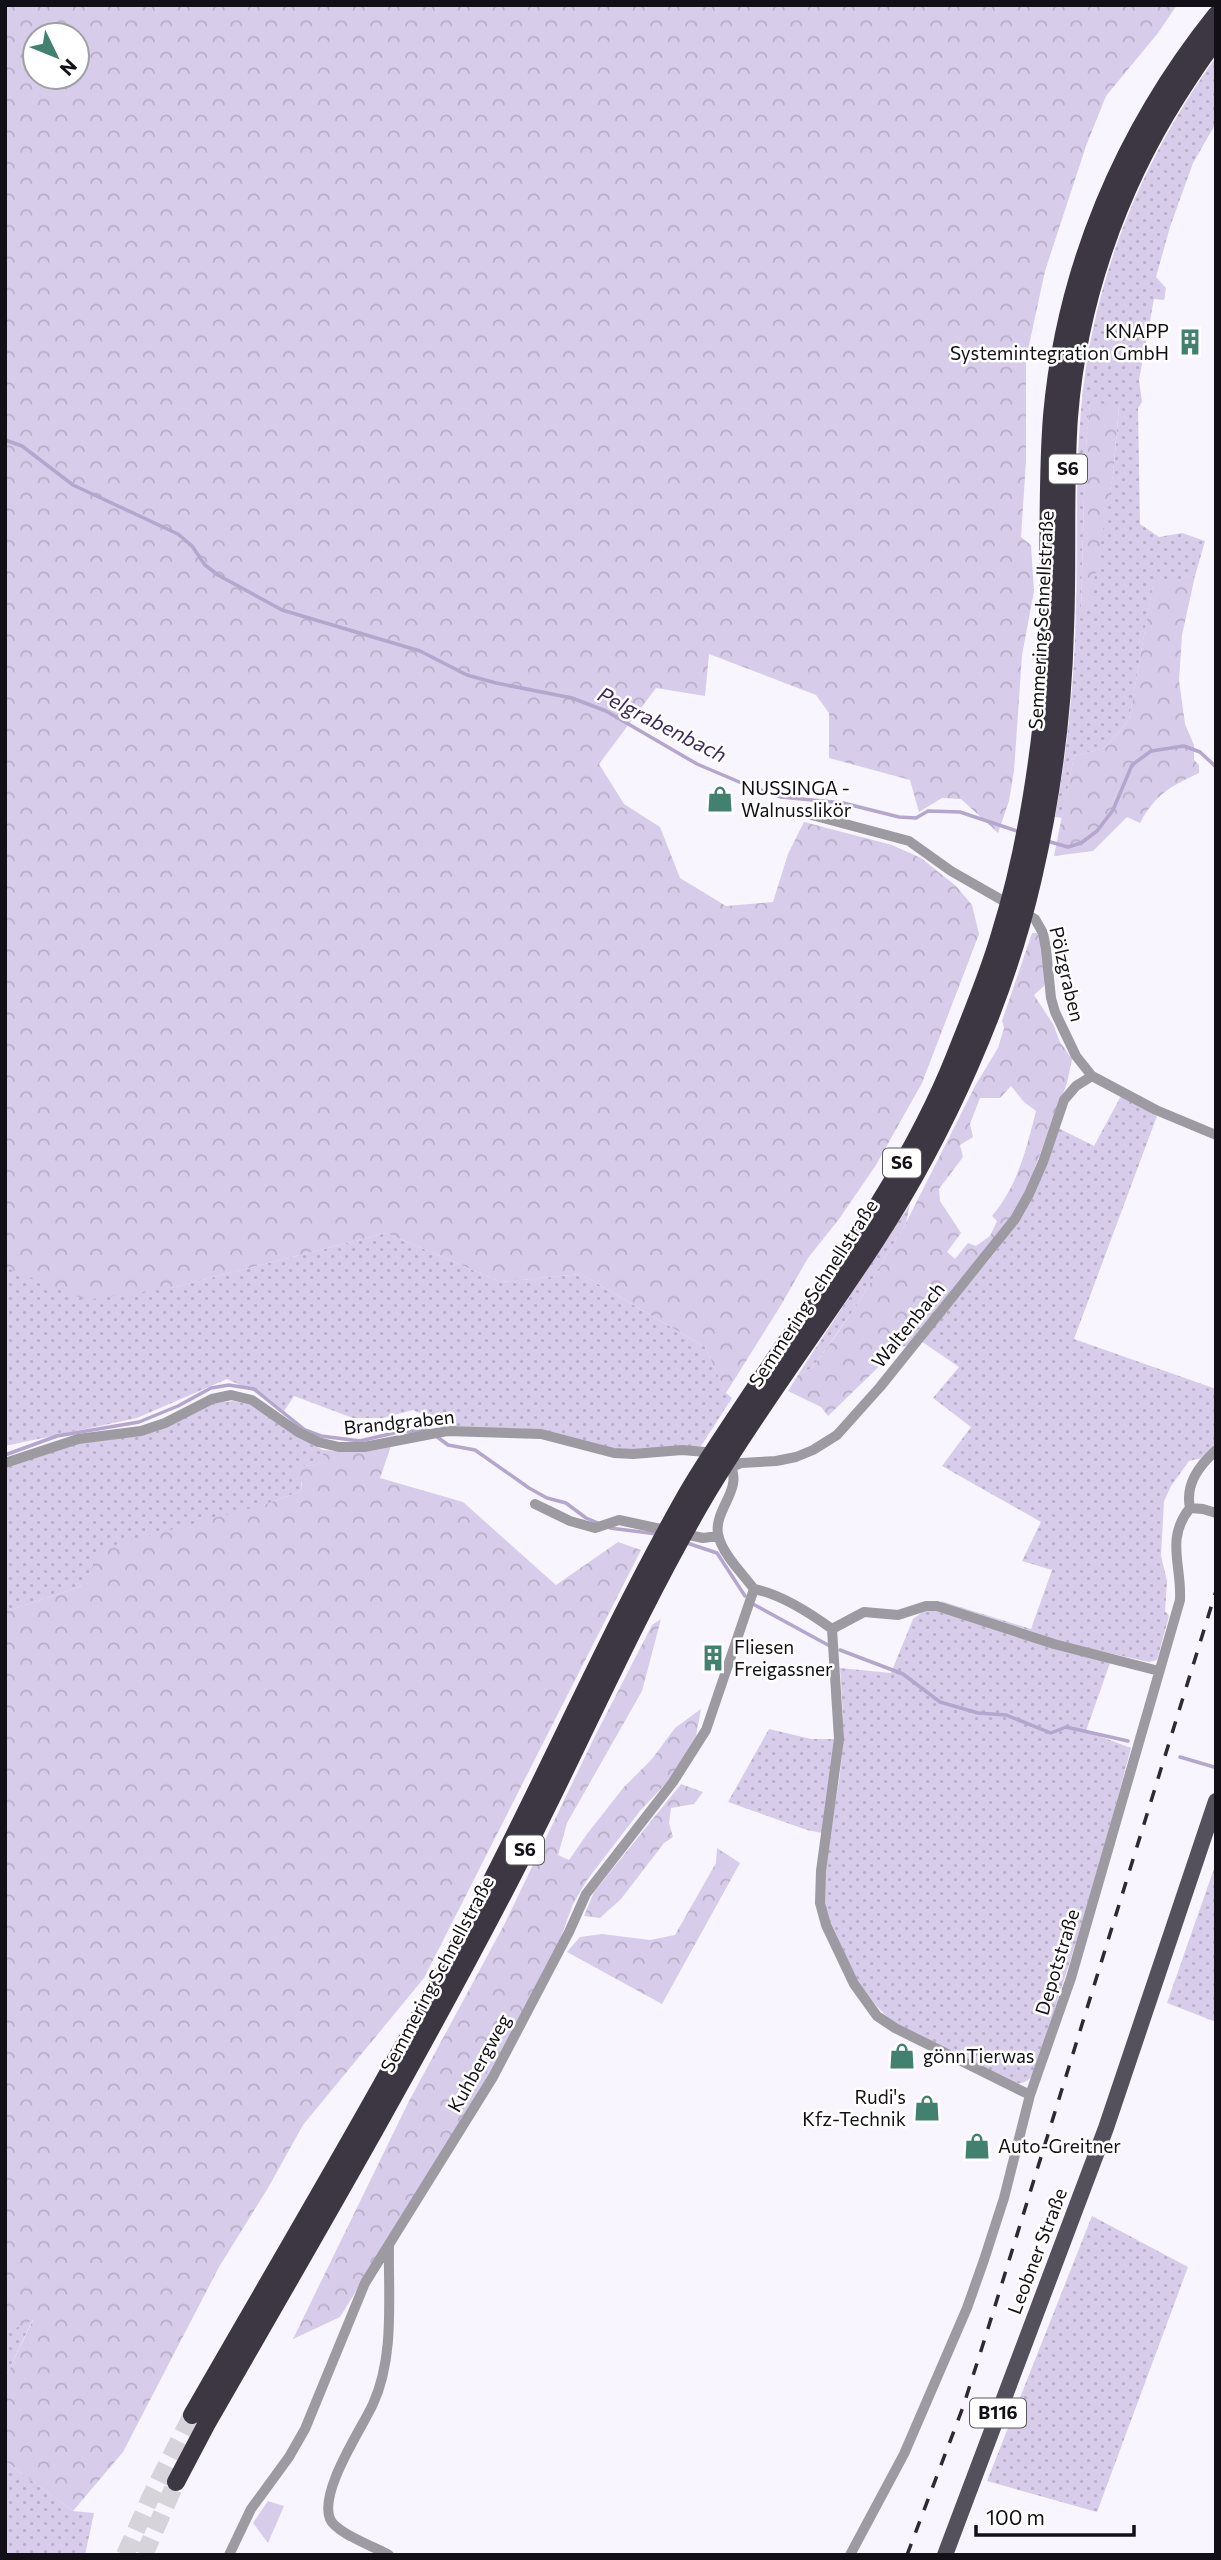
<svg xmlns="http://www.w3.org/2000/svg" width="1221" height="2560" font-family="Commissioner,sans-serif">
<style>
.grass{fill:url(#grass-dots);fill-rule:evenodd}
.forest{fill:url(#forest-crowns);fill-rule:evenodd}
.park{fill:#d7cce9}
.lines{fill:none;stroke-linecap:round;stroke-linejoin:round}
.stream{stroke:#b4a6cc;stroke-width:3.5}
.highway-tunnel{stroke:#d6d3db;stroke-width:18;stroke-dasharray:18 9;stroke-linecap:butt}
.street{stroke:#9d9ba1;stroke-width:10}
.primary{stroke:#55515c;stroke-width:16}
.highway{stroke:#3c3743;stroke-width:18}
.rail{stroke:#2d2b31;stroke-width:3.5;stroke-dasharray:12 12;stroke-linecap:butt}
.labels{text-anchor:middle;stroke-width:5;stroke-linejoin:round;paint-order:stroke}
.shield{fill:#fff;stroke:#59585c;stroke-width:2}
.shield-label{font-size:18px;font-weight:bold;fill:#121016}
.poi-label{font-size:19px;fill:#121016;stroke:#fff;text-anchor:start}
.street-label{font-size:19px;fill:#121016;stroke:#fff}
.water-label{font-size:21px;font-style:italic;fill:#3f295a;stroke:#fff}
</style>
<defs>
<pattern id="grass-dots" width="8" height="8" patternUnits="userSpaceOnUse" patternTransform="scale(1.75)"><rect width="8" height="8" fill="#d7cce9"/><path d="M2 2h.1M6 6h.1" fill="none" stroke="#b8aec7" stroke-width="1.8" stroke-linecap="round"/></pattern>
<pattern id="forest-crowns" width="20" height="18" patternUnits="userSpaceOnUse" patternTransform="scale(1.75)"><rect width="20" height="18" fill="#d7cce9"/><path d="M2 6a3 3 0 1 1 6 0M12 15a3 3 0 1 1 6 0" fill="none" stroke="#b8aec7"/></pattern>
</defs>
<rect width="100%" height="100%" fill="#f8f5fe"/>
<path class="grass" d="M 1216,57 L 1216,123 L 1193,163 L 1170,227 L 1156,277 L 1166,288 L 1164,300 L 1154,299 L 1139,380 L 1142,402 L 1138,408 L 1140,524 L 1159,537 L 1182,533 L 1205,541 L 1195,576 L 1153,585 L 1129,720 L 1105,748 L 1074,756 L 1062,818 L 1055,817 C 1068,747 1075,677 1076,606 C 1078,540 1075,475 1081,410 C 1092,280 1141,162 1216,57 ZM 1090,403 L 1119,407 L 1113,475 L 1099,548 L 1081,608 L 1085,458 Z
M 1121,1096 L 1157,1116 L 1074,1339 L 1216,1389 L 1216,1442 L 1201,1458 L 1189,1461 L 1171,1486 L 1164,1501 L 1161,1556 L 1167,1581 L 1165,1611 L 1169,1616 L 1157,1660 L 1149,1662 L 1064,1643 L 943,1604 L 941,1601 L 1031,1629 L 1052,1570 L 1022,1561 L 1041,1522 L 942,1466 L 971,1427 L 933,1398 L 959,1367 L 921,1341 L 993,1255 L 1026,1209 L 1058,1128 L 1094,1146 Z
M 910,1204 L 906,1223 L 857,1305 L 812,1368 L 798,1375 Z
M 386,1233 L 501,1282 L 581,1274 L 705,1347 L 726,1393 L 732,1398 L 701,1446 L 634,1451 L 615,1449 L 543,1431 L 451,1427 L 413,1410 L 383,1418 L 353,1418 L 294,1396 L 284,1411 L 268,1398 L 227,1379 L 137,1418 L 5,1446 L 5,1271 L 10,1269 L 171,1288 Z
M 233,1401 L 258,1406 L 303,1440 L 323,1450 L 323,1460 L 316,1465 L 302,1466 L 301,1491 L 266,1504 L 85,1585 L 5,1612 L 5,1467 L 76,1443 L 132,1437 L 149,1432 L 215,1403 Z
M 935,1610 L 1110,1663 L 1086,1731 L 1131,1748 C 1102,1858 1070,1968 1032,2076 C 1027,2082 1023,2083 1015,2084 L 899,2027 C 862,1998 826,1939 824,1891 C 823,1850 837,1805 841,1764 C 845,1732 842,1701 840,1668 L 891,1673 L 913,1619 L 924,1611 Z
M 769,1729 L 811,1739 L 835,1739 L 822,1833 L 807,1830 L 728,1802 Z
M 1216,1863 L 1216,2022 L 1167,2003 Z
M 1092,2216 L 1188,2267 L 1097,2512 L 987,2481 Z
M 33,2319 L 5,2378 L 5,2333 Z
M 5,2461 L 73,2511 L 94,2513 L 85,2555 L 5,2555 Z"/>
<path class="forest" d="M 5,5 L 1177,5 L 1158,33 L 1106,96 L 1086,146 L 1045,271 L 1026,359 L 1026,461 L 1021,537 L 1031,545 L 1034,591 L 1022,655 L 1014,771 L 1009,801 L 998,833 L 961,799 L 942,798 L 919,812 L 910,780 L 829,758 L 829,713 L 816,695 L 709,654 L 705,696 L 656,688 L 599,764 L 624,804 L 660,827 L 680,878 L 726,906 L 773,902 L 788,854 L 804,822 L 892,845 L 921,858 L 956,886 L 972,905 L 979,934 L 922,1083 L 876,1165 L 839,1219 L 808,1258 L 781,1305 L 726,1393 L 705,1347 L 581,1274 L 501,1282 L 386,1233 L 171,1288 L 86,1300 L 10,1269 L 5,1271 ZM 77,35 L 77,77 L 35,77 L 35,35 Z
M 1090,402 L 1119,406 L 1113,475 L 1091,598 L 1081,609 L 1085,458 Z
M 1195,576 L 1182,635 L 1179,680 L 1185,724 L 1194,745 L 1194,760 L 1199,765 L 1199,773 C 1169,787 1156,794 1140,823 L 1127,817 L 1093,851 L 1054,856 L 1074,756 L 1105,748 L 1129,720 L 1153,584 Z
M 1032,933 L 1039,933 L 1046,976 L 1044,986 L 1034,995 L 1053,1024 L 1060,1042 L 1072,1059 L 1067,1083 L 1023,1199 L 990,1249 L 915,1342 L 896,1350 L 828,1416 L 821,1407 L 788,1391 L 798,1375 L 812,1368 L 836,1335 L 857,1305 L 906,1223 L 975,1086 L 998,1048 L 1004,1028 L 1002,1021 ZM 1011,1086 L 1024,1102 L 1036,1111 C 1026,1150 1018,1185 992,1216 L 997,1221 L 990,1236 L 976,1246 L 968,1243 L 955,1259 L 947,1252 L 961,1233 L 940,1201 L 939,1189 L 963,1157 L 960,1145 L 973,1137 L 970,1124 L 980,1098 L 1000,1098 Z
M 391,1446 L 380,1478 L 463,1502 L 556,1585 L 618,1542 L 641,1550 L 424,1978 L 303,2125 L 268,2188 L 219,2267 L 123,2452 L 73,2511 L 5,2461 L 5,2378 L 33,2320 L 5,2333 L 5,1612 L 85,1585 L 100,1549 L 266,1504 L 301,1491 L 302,1483 L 294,1474 L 302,1466 L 316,1465 L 323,1460 L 323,1450 L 354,1452 Z
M 661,1619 L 642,1691 L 567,1823 L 558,1855 L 569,1860 L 587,1834 L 624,1787 L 652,1759 L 675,1728 L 701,1709 L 696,1736 L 670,1779 L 640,1811 L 587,1880 L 573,1904 L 558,1945 L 490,2075 L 340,2317 L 293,2339 L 408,2103 L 505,1923 L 594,1738 L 652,1625 Z
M 681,1784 L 703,1792 L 694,1804 L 671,1808 L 669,1823 L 673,1837 L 664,1843 L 621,1899 L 600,1918 L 584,1916 L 594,1892 Z
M 717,1848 L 740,1863 L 662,2004 L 567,1952 L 580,1937 L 602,1934 L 650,1940 L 675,1935 L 716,1863 Z"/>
<path class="park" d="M 268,2501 L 284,2506 L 268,2543 L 253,2523 Z"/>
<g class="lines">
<path class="stream" d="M 5,440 L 22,446 L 73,485 L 178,534 L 192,546 L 205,565 L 218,575 L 282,610 L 420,651 L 467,675 L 496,683 L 572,698 L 606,711 L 697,764 L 744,784 L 781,797 L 843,803 L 899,817 L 916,818 L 928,811 L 960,812 L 1020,832
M 1047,841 L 1068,847 L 1081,843 L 1097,831 L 1113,810 L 1132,765 L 1151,751 L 1184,746 L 1200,752 L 1216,767
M 436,1436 L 448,1445 L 475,1450 L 529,1488 L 547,1498 L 566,1503 L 586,1518 L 598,1523
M 5,1455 L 57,1436 L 139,1422 L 178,1406 L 211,1388 L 229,1385 L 254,1389 L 305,1430 L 321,1436 L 360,1441 L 398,1432 L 428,1430
M 610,1528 L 657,1534
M 684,1542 L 717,1553 L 745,1596
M 753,1604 L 828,1645
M 840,1650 L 903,1674 L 940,1702 L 978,1713 L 1006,1715 L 1051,1733 L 1066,1727 L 1128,1741
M 1180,1757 L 1214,1767"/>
<path class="highway-tunnel" d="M 125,2555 L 151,2496 L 192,2415
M 144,2555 L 176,2482"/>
<path class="street" d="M 793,810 L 909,841 L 951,871 L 1035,919 L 1043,933 L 1046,949 L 1051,998 L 1055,1012 L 1076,1056 L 1092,1076 L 1156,1110 L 1216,1135
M 5,1463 L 78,1439 L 141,1431 L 165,1423 L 212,1399 L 231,1395 L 252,1400 L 298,1432 L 318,1442 L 339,1447 L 364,1447 L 447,1431 L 541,1434 L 614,1453 L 633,1454 L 682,1450 L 706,1452 L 713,1456
M 535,1504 L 570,1521 L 595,1528 L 619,1520 L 703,1538 L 718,1536
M 1190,1508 C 1185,1484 1199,1466 1216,1450
M 1190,1508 L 1203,1509 L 1216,1513
M 832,1629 L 864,1612 L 898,1615 L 926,1606 L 937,1606 L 1054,1644 L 1159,1671
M 1030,2095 L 895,2028 L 877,2016 L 854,1984 L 826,1925 L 820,1903 L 821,1871 L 839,1739 L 832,1629 C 810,1613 781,1594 754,1589 C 742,1573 722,1554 718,1534 C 714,1510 742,1490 731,1467 L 741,1463 L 776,1461 L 796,1457 L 813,1450 L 837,1435 L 880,1387 L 1015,1219 L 1029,1194 L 1043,1162 L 1064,1100 L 1076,1086 L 1092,1076
M 389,2245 C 388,2297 395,2356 373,2404 C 361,2430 319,2491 330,2519 C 336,2533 375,2547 389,2555
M 229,2555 L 251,2509 L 289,2457 L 305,2429 L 365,2283 L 493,2077 L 569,1932 L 586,1894 L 673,1782 L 706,1730 L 754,1589
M 850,2555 L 904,2454 L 967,2308 L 984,2260 L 1004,2198 L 1030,2095 L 1071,1978 L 1180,1600 C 1182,1565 1165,1539 1190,1508"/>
<path class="primary" d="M 945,2555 L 1106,2128 L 1216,1801"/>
<path class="highway" d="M 192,2415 C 294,2237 399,2062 492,1880 C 557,1753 614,1623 684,1499 C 699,1472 717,1446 734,1420 C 811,1301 902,1189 955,1056 C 971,1015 989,974 1001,931 C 1022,863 1034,793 1042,722 C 1054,620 1044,518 1052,416 C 1065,268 1124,130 1216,15
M 176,2482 L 206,2425 C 307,2249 409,2074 503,1894 C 573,1761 631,1622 707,1493 C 759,1406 821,1325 876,1240 C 945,1134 1005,1001 1033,878 C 1052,796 1063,712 1065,629 C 1068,559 1064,487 1069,417 C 1078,303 1117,191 1178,95 C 1190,76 1202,57 1216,40"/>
<path class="rail" d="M 907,2555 L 963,2407 L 986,2335 L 1216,1591"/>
</g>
<defs>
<g id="building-bare" transform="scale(2.1)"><path d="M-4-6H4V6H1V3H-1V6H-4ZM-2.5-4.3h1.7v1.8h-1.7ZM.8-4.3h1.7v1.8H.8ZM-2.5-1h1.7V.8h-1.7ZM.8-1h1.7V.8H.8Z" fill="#42816f" stroke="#fff" stroke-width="2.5" paint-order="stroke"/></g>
<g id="shop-bare" transform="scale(2.1)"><path d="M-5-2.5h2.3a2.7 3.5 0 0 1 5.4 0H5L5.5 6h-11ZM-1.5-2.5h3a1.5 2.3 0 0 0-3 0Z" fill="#42816f" stroke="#fff" stroke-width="2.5" paint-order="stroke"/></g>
</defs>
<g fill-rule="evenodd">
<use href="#building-bare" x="1190" y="342"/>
<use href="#shop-bare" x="720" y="799"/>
<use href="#building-bare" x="713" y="1658"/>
<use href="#shop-bare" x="902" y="2056"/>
<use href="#shop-bare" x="927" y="2108"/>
<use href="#shop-bare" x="977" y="2146"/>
</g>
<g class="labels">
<g class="shield">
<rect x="1049" y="454.5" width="38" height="29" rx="5"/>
<rect x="883" y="1148.5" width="38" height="29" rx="5"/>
<rect x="506" y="1835.5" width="38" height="29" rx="5"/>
<rect x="970" y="2398.5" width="56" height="29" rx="5"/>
</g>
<g class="shield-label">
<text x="1068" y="475">S6</text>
<text x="902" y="1169">S6</text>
<text x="525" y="1856">S6</text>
<text x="998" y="2419">B116</text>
</g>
<g class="poi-label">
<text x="1169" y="338" text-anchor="end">KNAPP<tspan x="1169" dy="22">Systemintegration GmbH</tspan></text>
<text x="741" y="795">NUSSINGA -<tspan x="741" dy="22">Walnusslikör</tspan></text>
<text x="734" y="1654">Fliesen<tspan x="734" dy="22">Freigassner</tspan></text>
<text x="923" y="2063">gönnTierwas</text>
<text x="906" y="2104" text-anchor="end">Rudi's<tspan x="906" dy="22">Kfz-Technik</tspan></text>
<text x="998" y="2153">Auto-Greitner</text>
</g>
<g class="street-label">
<text transform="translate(1041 620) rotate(-87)" y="7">Semmering Schnellstraße</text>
<text transform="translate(1067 974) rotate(77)" y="7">Pölzgraben</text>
<text transform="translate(813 1293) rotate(-57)" y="7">Semmering Schnellstraße</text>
<text transform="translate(908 1325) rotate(-51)" y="7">Waltenbach</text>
<text transform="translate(399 1422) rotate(-6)" y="7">Brandgraben</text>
<text transform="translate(1057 1962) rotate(-73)" y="7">Depotstraße</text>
<text transform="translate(437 1974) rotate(-62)" y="7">Semmering Schnellstraße</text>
<text transform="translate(479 2063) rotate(-61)" y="7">Kuhbergweg</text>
<text transform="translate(1037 2251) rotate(-69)" y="7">Leobner Straße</text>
</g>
<g class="water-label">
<text transform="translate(662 725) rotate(27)" y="7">Pelgrabenbach</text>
</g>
</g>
<rect width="1221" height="2560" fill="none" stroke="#121016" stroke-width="14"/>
<g transform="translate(56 56) rotate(133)"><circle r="33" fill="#ffffff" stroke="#a09fa2" stroke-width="2"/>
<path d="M0-5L12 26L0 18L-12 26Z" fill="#42816f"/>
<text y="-10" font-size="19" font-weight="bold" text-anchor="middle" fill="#121016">N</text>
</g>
<path d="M976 2525v10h158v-10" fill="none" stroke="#121016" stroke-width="3.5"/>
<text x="986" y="2525" font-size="21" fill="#121016" stroke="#ffffff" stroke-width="5" paint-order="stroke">100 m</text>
</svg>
